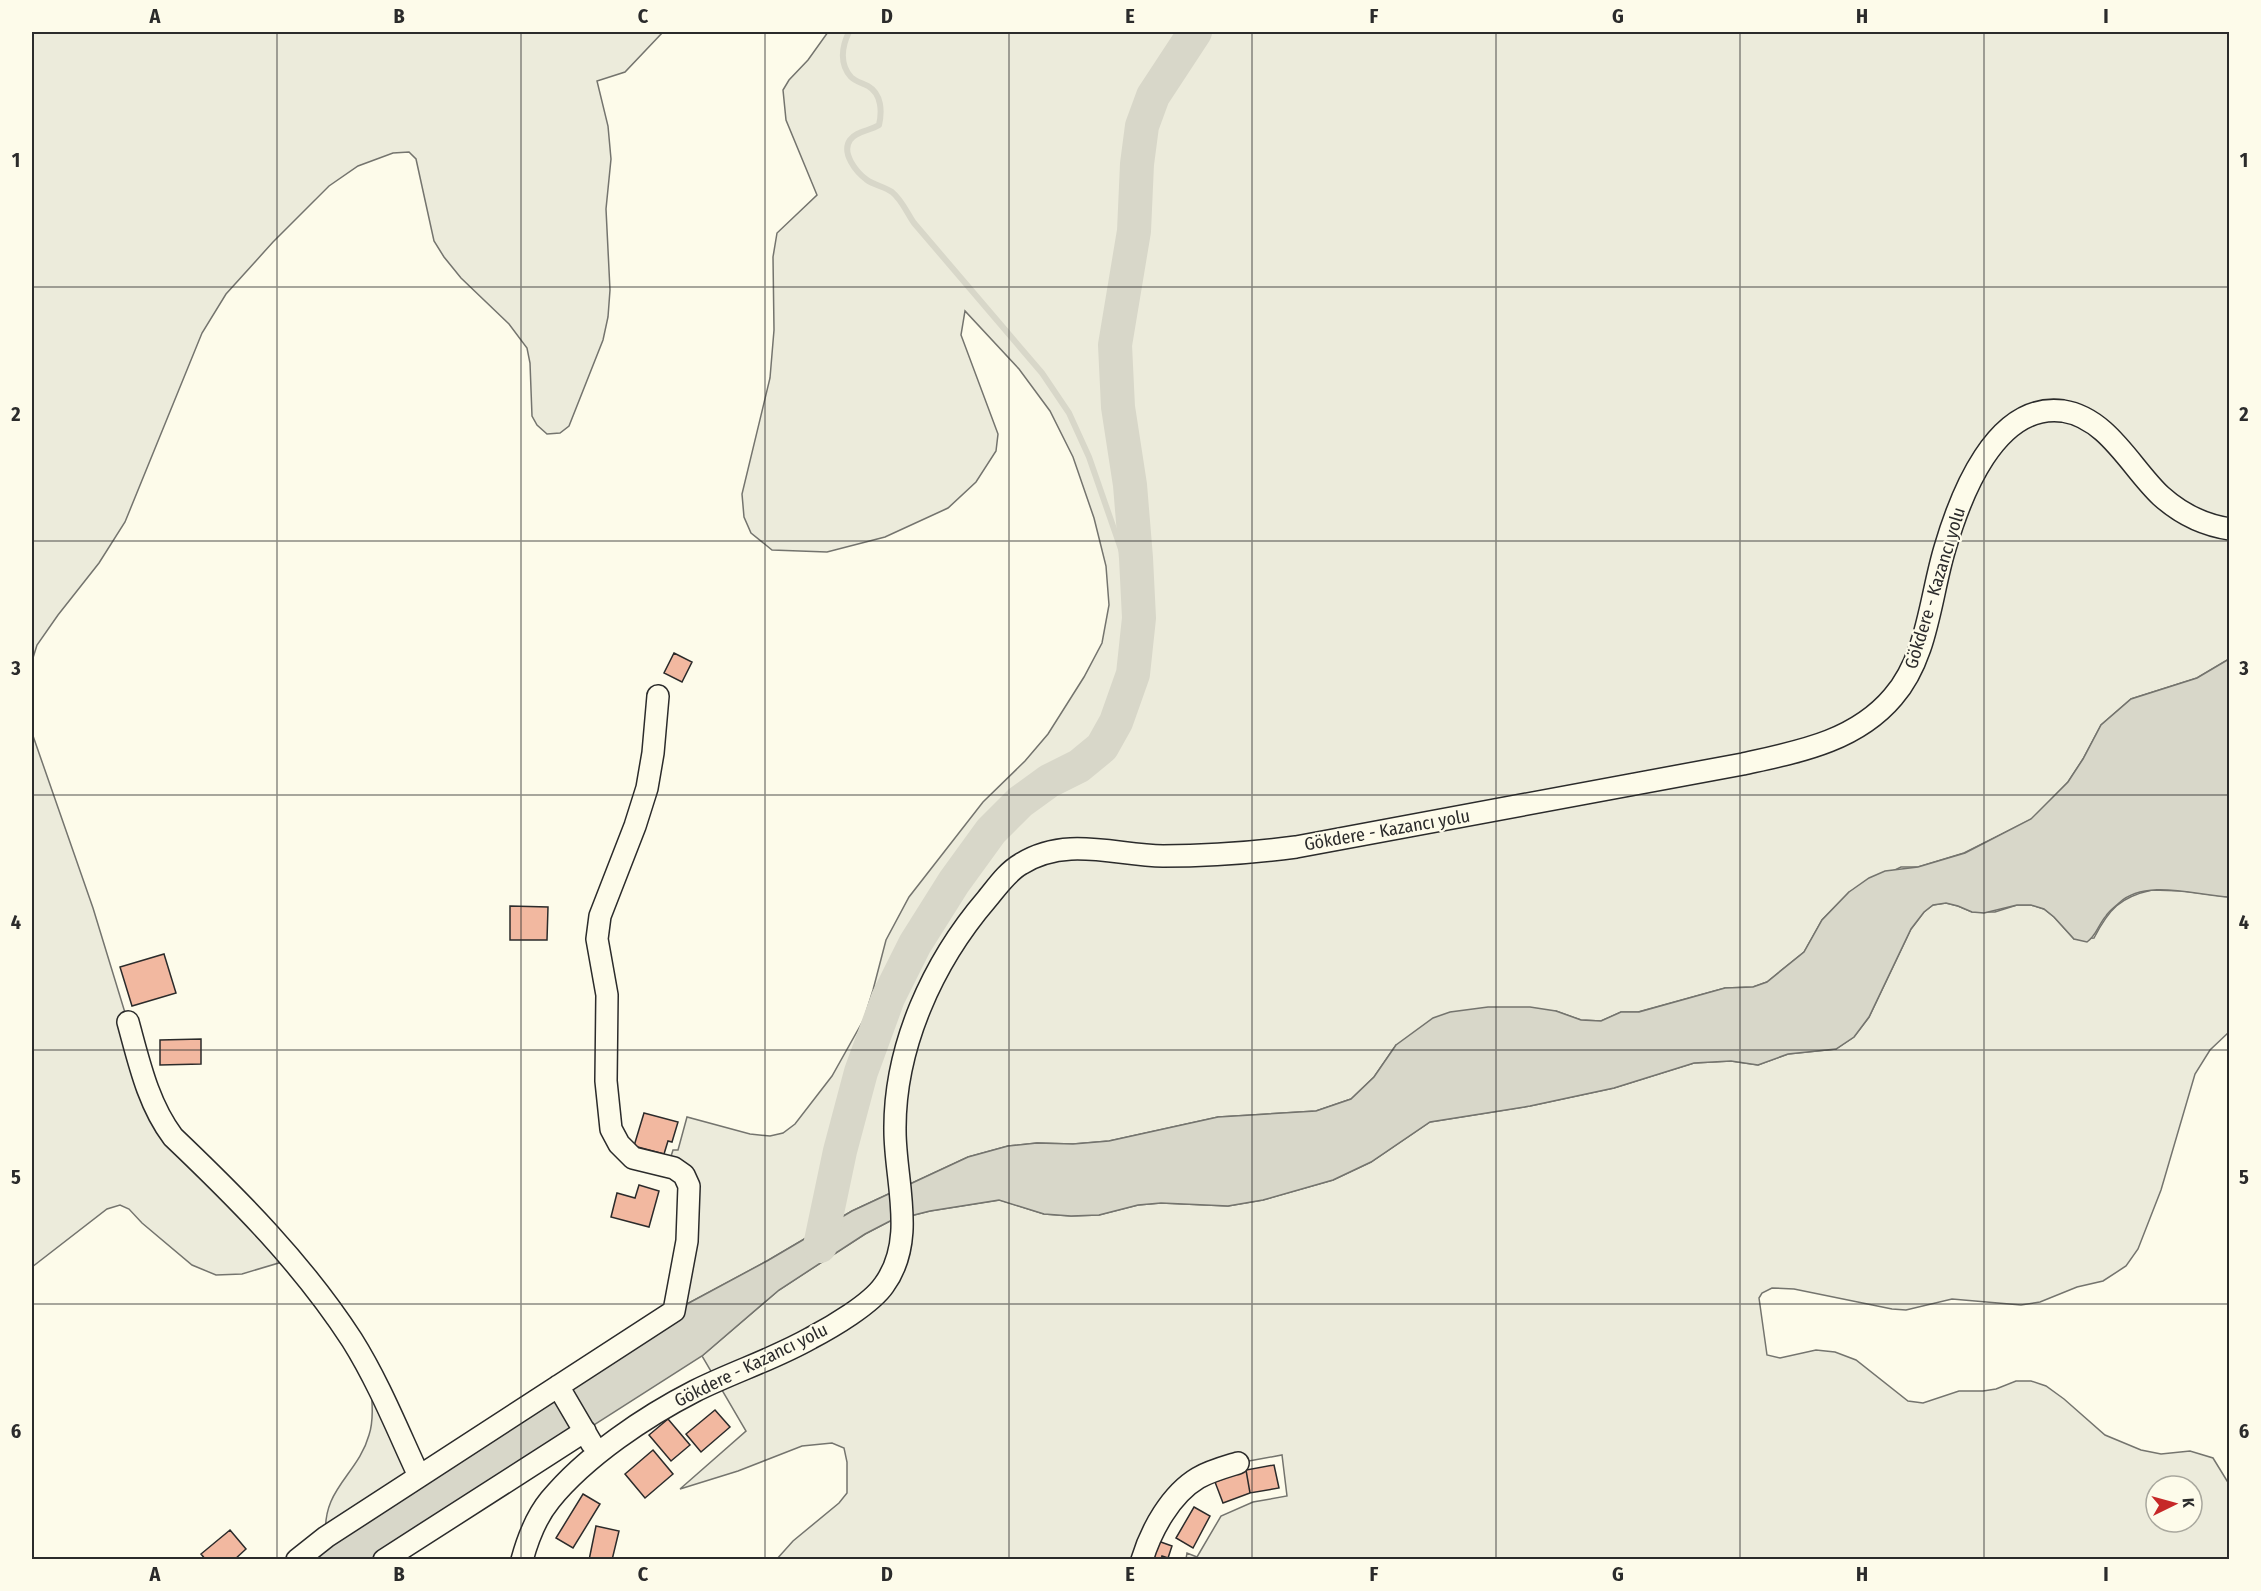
<svg xmlns="http://www.w3.org/2000/svg" width="2261" height="1591" font-family="'Fira Sans Condensed',sans-serif">
<style>
.green{fill:#ecebdb;stroke:#74746e;stroke-width:1.5;fill-rule:evenodd}
.water{fill:#d8d7c9;stroke:#74746e;stroke-width:1.5}
.lines{fill:none;stroke-linecap:round;stroke-linejoin:round}
.stream{stroke:#d8d7c9;stroke-width:6}
.river{stroke:#d8d7c9;stroke-width:34}
.building{fill:#f2b8a0;stroke:#2b2b2b;stroke-width:1.5}
.minor-casing{stroke:#2b2b2b;stroke-width:24}
.minor{stroke:#fdfbea;stroke-width:21}
.grid{fill:none;stroke:#2b2b2b;stroke-width:1.5;stroke-opacity:0.55}
.labels{text-anchor:middle;stroke-width:4.5;stroke-linejoin:round;paint-order:stroke}
.street-label{font-size:18px;fill:#2b2b2b;stroke:#fdfbea}
.neatline{fill:none;stroke:#2b2b2b;stroke-width:2}
.grid-label{font-size:20px;text-anchor:middle;font-weight:bold;fill:#2b2b2b}
</style>
<rect width="100%" height="100%" fill="#fdfbea"/>
<path class="green" d="M 32,32 L 663,32 L 625,72 L 597,81 L 608,126 L 611,159 L 606,209 L 610,290 L 608,317 L 603,340 L 569,426 L 560,433 L 547,434 L 537,425 L 532,416 L 530,363 L 527,348 L 509,324 L 461,278 L 444,257 L 434,241 L 416,159 L 409,152 L 393,153 L 358,166 L 329,186 L 273,242 L 226,294 L 202,333 L 125,522 L 99,563 L 58,615 L 37,645 L 32,661 Z
M 828,32 L 2229,32 L 2229,659 L 2197,678 L 2131,699 L 2101,725 L 2083,759 L 2068,782 L 2032,819 L 1964,853 L 1918,867 L 1901,867 L 1849,892 L 1822,920 L 1804,952 L 1767,982 L 1753,987 L 1725,988 L 1638,1012 L 1621,1012 L 1601,1021 L 1581,1020 L 1556,1011 L 1396,1045 L 1374,1077 L 1351,1099 L 1316,1111 L 1218,1117 L 1109,1141 L 1073,1144 L 1037,1143 L 1008,1146 L 968,1157 L 852,1211 L 767,1261 L 674,1311 L 689,1186 L 668,1166 L 673,1150 L 678,1150 L 687,1117 L 750,1134 L 770,1136 L 783,1133 L 795,1124 L 832,1076 L 864,1019 L 873,990 L 886,940 L 909,897 L 983,802 L 1025,761 L 1048,734 L 1084,677 L 1102,643 L 1109,605 L 1106,566 L 1094,518 L 1073,457 L 1050,411 L 1019,369 L 965,311 L 961,335 L 998,434 L 996,451 L 976,482 L 948,508 L 885,537 L 827,552 L 772,550 L 751,533 L 744,517 L 742,494 L 770,378 L 774,330 L 773,257 L 777,233 L 817,195 L 786,120 L 783,90 L 789,80 L 808,60 Z
M 32,733 L 93,908 L 152,1101 L 292,1259 L 242,1274 L 216,1275 L 192,1265 L 142,1223 L 129,1209 L 120,1205 L 107,1209 L 32,1267 Z
M 2152,890 L 2183,891 L 2229,897 L 2229,1032 L 2210,1050 L 2195,1074 L 2161,1190 L 2138,1249 L 2126,1266 L 2103,1281 L 2077,1287 L 2040,1302 L 2021,1305 L 1952,1299 L 1906,1310 L 1892,1309 L 1794,1289 L 1772,1288 L 1762,1293 L 1759,1298 L 1767,1355 L 1780,1358 L 1816,1350 L 1835,1352 L 1856,1360 L 1908,1401 L 1923,1403 L 1959,1391 L 1983,1391 L 1996,1389 L 2016,1381 L 2031,1381 L 2046,1386 L 2064,1399 L 2105,1435 L 2141,1450 L 2161,1454 L 2190,1451 L 2213,1458 L 2229,1484 L 2229,1559 L 1186,1559 L 1187,1553 L 1197,1557 L 1221,1516 L 1253,1502 L 1287,1496 L 1282,1455 L 1238,1463 L 1198,1478 L 1142,1559 L 776,1560 L 793,1541 L 839,1503 L 847,1493 L 847,1462 L 844,1448 L 832,1443 L 802,1446 L 738,1471 L 680,1489 L 746,1431 L 702,1356 L 779,1290 L 865,1234 L 890,1221 L 930,1211 L 1000,1200 L 1044,1214 L 1071,1216 L 1099,1215 L 1138,1205 L 1161,1203 L 1228,1206 L 1263,1200 L 1333,1180 L 1371,1162 L 1430,1122 L 1530,1106 L 1614,1088 L 1694,1063 L 1731,1061 L 1758,1065 L 1788,1054 L 1836,1049 L 1854,1037 L 1869,1017 L 1911,929 L 1924,912 L 1933,905 L 1946,903 L 1958,906 L 1972,912 L 1995,912 L 2017,905 L 2031,905 L 2044,909 L 2054,917 L 2074,939 L 2094,938 C 2109,909 2120,897 2152,890 ZM 2156,1486 L 2192,1486 L 2192,1522 L 2156,1522 Z
M 370,1374 L 419,1476 L 326,1537 C 321,1489 358,1475 369,1435 C 375,1417 371,1393 370,1374 Z"/>
<path class="water" d="M 2229,659 L 2229,897 C 2198,896 2146,878 2119,903 C 2115,907 2109,911 2106,916 C 2098,925 2097,935 2087,942 L 2074,939 L 2054,917 L 2044,909 L 2031,905 L 2017,905 L 1984,913 L 1972,912 L 1958,906 L 1946,903 L 1933,905 L 1924,912 L 1911,929 L 1869,1017 L 1854,1037 L 1836,1049 L 1788,1054 L 1758,1065 L 1731,1061 L 1694,1063 L 1614,1088 L 1530,1106 L 1430,1122 L 1371,1162 L 1333,1180 L 1263,1200 L 1228,1206 L 1161,1203 L 1138,1205 L 1099,1215 L 1071,1216 L 1044,1214 L 999,1200 L 930,1211 L 890,1221 L 865,1234 L 779,1290 L 702,1356 L 384,1559 L 297,1560 L 674,1311 L 767,1261 L 852,1211 L 968,1157 L 1008,1146 L 1037,1143 L 1073,1144 L 1109,1141 L 1218,1117 L 1316,1111 L 1351,1099 L 1374,1077 L 1396,1045 L 1433,1018 L 1450,1012 L 1488,1007 L 1530,1007 L 1556,1011 L 1581,1020 L 1601,1021 L 1621,1012 L 1639,1012 L 1725,988 L 1753,987 L 1767,982 L 1804,952 L 1822,920 L 1849,892 L 1869,878 L 1885,871 L 1918,867 L 1965,853 L 2031,819 L 2068,782 L 2083,759 L 2101,725 L 2131,699 L 2197,678 Z"/>
<g class="lines">
<path class="stream" d="M 849,32 C 842,46 839,64 851,77 C 856,82 863,83 868,86 C 882,94 882,112 879,125 C 870,131 856,131 850,140 C 841,153 856,172 867,180 C 874,185 885,187 892,192 C 902,200 907,213 914,223 L 1042,373 L 1069,413 L 1089,457 L 1122,552 L 1139,618"/>
<path class="river" d="M 820,1246 L 840,1151 L 861,1072 L 888,998 L 915,944 L 954,882 L 991,831 L 1020,802 L 1049,781 L 1079,766 L 1102,747 L 1116,722 L 1133,674 L 1139,618 L 1136,558 L 1130,485 L 1118,407 L 1115,345 L 1134,231 L 1137,164 L 1142,126 L 1153,96 L 1195,32"/>
</g>
<path class="building" d="M 674,653 L 692,662 L 682,682 L 664,673 Z
M 510,906 L 548,907 L 547,940 L 510,940 Z
M 164,954 L 176,993 L 132,1006 L 120,967 Z
M 201,1039 L 201,1064 L 160,1065 L 160,1040 Z
M 644,1113 L 678,1122 L 672,1142 L 668,1141 L 664,1154 L 634,1146 Z
M 639,1185 L 659,1191 L 649,1227 L 611,1217 L 617,1193 L 635,1198 Z
M 715,1410 L 730,1427 L 701,1452 L 686,1434 Z
M 668,1419 L 690,1445 L 671,1461 L 649,1435 Z
M 653,1450 L 673,1474 L 645,1498 L 625,1474 Z
M 1274,1465 L 1279,1488 L 1250,1493 L 1246,1470 Z
M 1246,1470 L 1250,1493 L 1223,1503 L 1215,1482 Z
M 583,1494 L 600,1504 L 573,1548 L 556,1538 Z
M 1194,1507 L 1210,1516 L 1193,1548 L 1176,1538 Z
M 596,1526 L 619,1531 L 612,1560 L 589,1560 Z
M 230,1530 L 246,1549 L 234,1560 L 206,1560 L 201,1554 Z
M 1158,1541 L 1172,1546 L 1168,1558 L 1162,1556 L 1161,1560 L 1151,1560 Z"/>
<g class="lines">
<g class="minor-casing">
<path id="minor" d="M 128,1022 C 139,1062 148,1104 173,1137 C 239,1200 302,1263 352,1340 C 379,1383 398,1431 419,1476
M 558,1386 L 592,1444
M 297,1560 L 326,1537 L 674,1311 L 687,1241 L 689,1186 L 684,1175 L 674,1168 L 633,1158 L 619,1144 L 611,1129 L 606,1081 L 607,995 L 597,939 L 600,916 L 635,826 L 647,788 L 653,753 L 658,696
M 384,1560 L 585,1431
M 522,1560 C 528,1538 536,1517 550,1500 C 586,1456 646,1416 695,1391 C 733,1372 774,1359 811,1338 C 832,1327 871,1304 884,1285 C 917,1240 895,1181 895,1131 C 894,1047 933,962 987,899 C 997,887 1007,872 1021,864 C 1066,836 1114,855 1163,856 C 1208,856 1251,853 1296,847 L 1743,764 C 1797,752 1855,742 1893,697 C 1928,657 1930,597 1945,548 C 1960,497 1995,402 2063,411 C 2108,418 2131,468 2161,496 C 2181,514 2203,525 2230,529
M 1142,1560 C 1151,1530 1171,1494 1198,1478 C 1210,1471 1225,1467 1238,1463"/>
</g>
<use href="#minor" class="minor"/>
</g>
<path class="grid" d="M 277,32 L 277,1560M 521,32 L 521,1560M 765,32 L 765,1560M 1009,32 L 1009,1560M 1252,32 L 1252,1560M 1496,32 L 1496,1560M 1740,32 L 1740,1560M 1984,32 L 1984,1560M 32,287 L 2230,287M 32,541 L 2230,541M 32,795 L 2230,795M 32,1050 L 2230,1050M 32,1304 L 2230,1304"/>
<g class="labels">
<g class="street-label">
<text transform="translate(1935 588) rotate(-73)" y="6">Gökdere - Kazancı yolu</text>
<text transform="translate(1387 830) rotate(-10)" y="6">Gökdere - Kazancı yolu</text>
<text transform="translate(751 1365) rotate(-26)" y="6">Gökdere - Kazancı yolu</text>
</g>
</g>
<rect width="2261" height="1591" fill="none" stroke="#fdfbea" stroke-width="66"/>
<g transform="translate(2174 1504) rotate(85)"><circle r="28" fill="#fdfbea" stroke="#a9a89e" stroke-width="1.5"/>
<path d="M0-4.5L10 22L0 15L-10 22Z" fill="#c62828"/>
<text y="-9" font-size="16" font-weight="bold" text-anchor="middle" fill="#2b2b2b">K</text>
</g>
<rect x="33" y="33" width="2195" height="1525" class="neatline"/>
<g class="grid-label">
<text x="155" y="23">A</text>
<text x="399" y="23">B</text>
<text x="643" y="23">C</text>
<text x="887" y="23">D</text>
<text x="1130" y="23">E</text>
<text x="1374" y="23">F</text>
<text x="1618" y="23">G</text>
<text x="1862" y="23">H</text>
<text x="2106" y="23">I</text>
<text x="16" y="167">1</text>
<text x="2244" y="167">1</text>
<text x="16" y="421">2</text>
<text x="2244" y="421">2</text>
<text x="16" y="675">3</text>
<text x="2244" y="675">3</text>
<text x="16" y="929">4</text>
<text x="2244" y="929">4</text>
<text x="16" y="1184">5</text>
<text x="2244" y="1184">5</text>
<text x="16" y="1438">6</text>
<text x="2244" y="1438">6</text>
<text x="155" y="1581">A</text>
<text x="399" y="1581">B</text>
<text x="643" y="1581">C</text>
<text x="887" y="1581">D</text>
<text x="1130" y="1581">E</text>
<text x="1374" y="1581">F</text>
<text x="1618" y="1581">G</text>
<text x="1862" y="1581">H</text>
<text x="2106" y="1581">I</text>
</g>
</svg>
